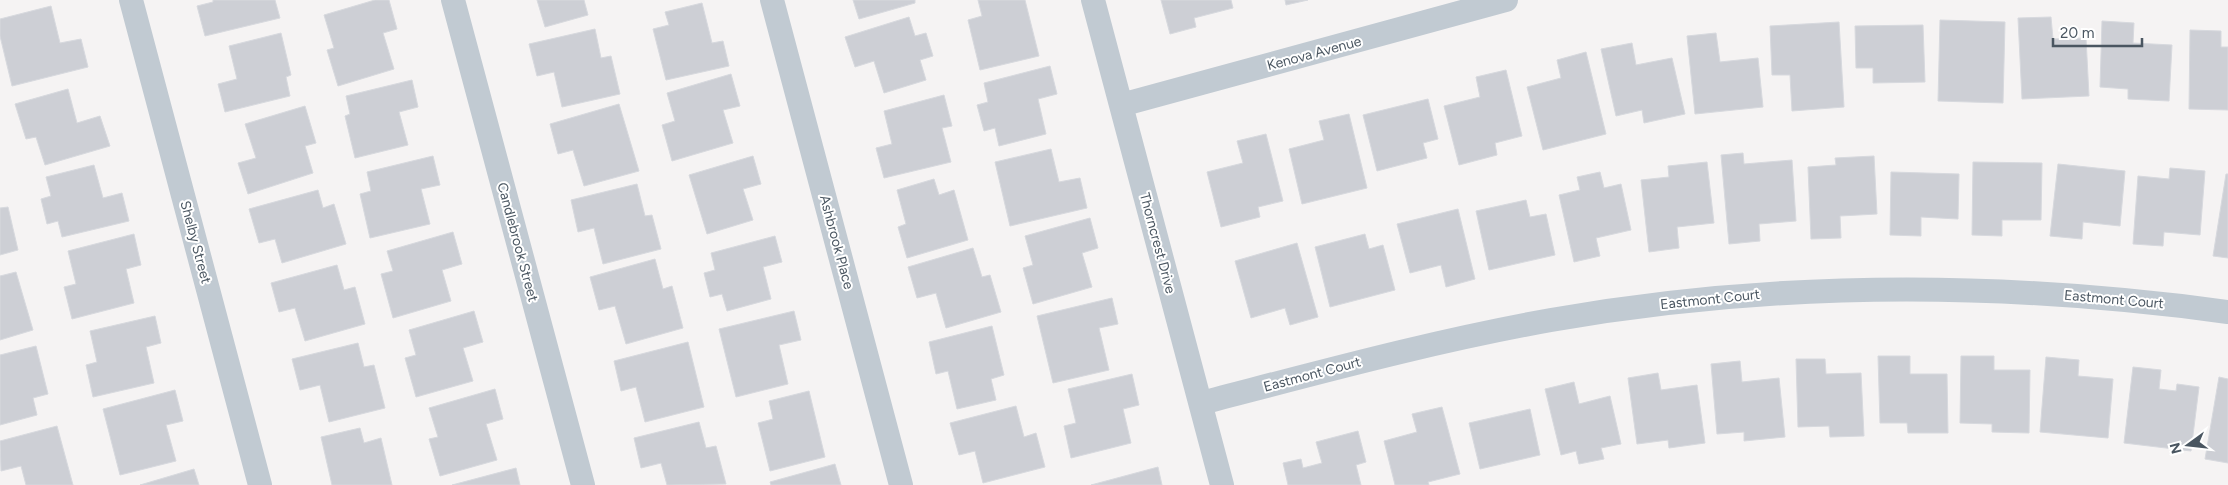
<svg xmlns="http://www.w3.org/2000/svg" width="2228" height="485" font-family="Figtree,sans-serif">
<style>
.building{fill:#cdcfd5;stroke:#d7d9de}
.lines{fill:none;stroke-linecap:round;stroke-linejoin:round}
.street{stroke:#c1cad2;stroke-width:24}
.labels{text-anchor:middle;stroke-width:4;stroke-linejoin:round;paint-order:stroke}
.street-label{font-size:14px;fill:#4a5661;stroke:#fff}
</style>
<rect width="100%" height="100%" fill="#f5f3f3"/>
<path class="building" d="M 213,0 L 275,0 L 280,18 L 205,36 L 197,6 L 213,2 Z
M 375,0 L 389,0 L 397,29 L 383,33 L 394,69 L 338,86 L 327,50 L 334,48 L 324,15 Z
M 537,0 L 584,0 L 588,15 L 545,27 Z
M 853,0 L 915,0 L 915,3 L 859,19 Z
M 978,0 L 1025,0 L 1039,56 L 980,70 L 968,20 L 982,16 Z
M 1161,0 L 1231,0 L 1233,8 L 1194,18 L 1196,27 L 1170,34 Z
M 1285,0 L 1308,0 L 1286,5 Z
M 702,3 L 712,43 L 723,41 L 729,66 L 666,80 L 653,29 L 669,25 L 665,12 Z
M 51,6 L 60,43 L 81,39 L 88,67 L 12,86 L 0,36 L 0,19 Z
M 909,17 L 915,36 L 926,33 L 933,56 L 920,60 L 926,80 L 884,93 L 874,61 L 855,67 L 845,37 Z
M 2051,17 L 2053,39 L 2086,38 L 2089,96 L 2022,99 L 2018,18 Z
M 1940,20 L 2005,22 L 2003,103 L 1938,101 Z
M 2102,21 L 2134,23 L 2133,43 L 2172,45 L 2169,101 L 2128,99 L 2128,89 L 2100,87 Z
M 1839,22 L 1844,107 L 1792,111 L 1790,75 L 1772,75 L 1770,26 Z
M 1923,25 L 1925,82 L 1873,83 L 1873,68 L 1856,68 L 1855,26 Z
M 595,29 L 601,58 L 611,56 L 620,94 L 562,107 L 554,72 L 537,76 L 529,44 Z
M 2190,30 L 2221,31 L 2221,47 L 2228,47 L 2228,110 L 2189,109 Z
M 281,33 L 291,75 L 286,77 L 290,96 L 225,112 L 218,84 L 237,79 L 229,46 Z
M 1716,33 L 1720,62 L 1758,58 L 1763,107 L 1695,114 L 1687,36 Z
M 1632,43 L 1636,65 L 1672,58 L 1685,114 L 1644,123 L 1642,110 L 1616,116 L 1601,49 Z
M 1586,52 L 1606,134 L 1543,150 L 1527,87 L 1561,78 L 1557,60 Z
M 1050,66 L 1057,94 L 1038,99 L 1046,134 L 999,146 L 995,128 L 984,131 L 977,105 L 988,102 L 984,83 Z
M 1506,70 L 1522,136 L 1495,143 L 1497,155 L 1459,165 L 1444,106 L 1480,97 L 1476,77 Z
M 731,74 L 740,106 L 723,110 L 733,143 L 672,161 L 662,125 L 675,121 L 667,93 Z
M 412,80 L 418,107 L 399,112 L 408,145 L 355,158 L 345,116 L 350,114 L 346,96 Z
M 68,89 L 77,123 L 100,116 L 110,146 L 45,165 L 36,137 L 26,139 L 15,104 Z
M 944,95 L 952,126 L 942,128 L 951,162 L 884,178 L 876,148 L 892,144 L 884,111 Z
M 1428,99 L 1438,139 L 1423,143 L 1427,158 L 1377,171 L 1363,115 Z
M 619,104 L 639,171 L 584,186 L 573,150 L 558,154 L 550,124 Z
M 305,106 L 316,143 L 305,146 L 313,173 L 248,194 L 238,163 L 256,158 L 245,124 Z
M 1349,114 L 1367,188 L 1302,204 L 1289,149 L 1324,140 L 1319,121 Z
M 1266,134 L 1283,201 L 1258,207 L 1260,217 L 1221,227 L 1207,172 L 1243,163 L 1237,141 Z
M 1051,149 L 1059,182 L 1080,178 L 1087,208 L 1010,226 L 995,162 Z
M 1743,153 L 1744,164 L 1792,160 L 1796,221 L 1759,224 L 1760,241 L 1729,244 L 1721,155 Z
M 433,156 L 440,185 L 421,189 L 430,224 L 370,238 L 360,194 L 371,191 L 367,172 Z
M 753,156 L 761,184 L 743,189 L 753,220 L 707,234 L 689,175 Z
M 1874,156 L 1877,214 L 1840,216 L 1841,238 L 1811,239 L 1808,167 L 1836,165 L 1835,158 Z
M 1707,162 L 1714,223 L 1677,227 L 1679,248 L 1649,252 L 1641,180 L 1669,177 L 1668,166 Z
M 1973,162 L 2042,163 L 2041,220 L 2002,220 L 2002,236 L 1972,235 Z
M 2058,164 L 2125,171 L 2120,226 L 2083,222 L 2082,239 L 2050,236 Z
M 94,165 L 103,198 L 122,193 L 129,221 L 62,237 L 58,221 L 47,224 L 41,199 L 51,196 L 46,177 Z
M 2170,168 L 2205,171 L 2200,235 L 2164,232 L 2163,246 L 2133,244 L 2138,176 L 2169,179 Z
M 1600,172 L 1604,188 L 1621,184 L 1631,230 L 1596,238 L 1600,256 L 1574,262 L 1559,195 L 1580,190 L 1577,177 Z
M 1891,172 L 1959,174 L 1958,219 L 1921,217 L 1921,236 L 1890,235 Z
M 2226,174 L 2228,174 L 2228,258 L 2213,256 Z
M 934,179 L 939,195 L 954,190 L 968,240 L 907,258 L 898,227 L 906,224 L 897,190 Z
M 637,184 L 645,216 L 652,215 L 661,249 L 603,264 L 594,228 L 578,232 L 571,200 Z
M 318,190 L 323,208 L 334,204 L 346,244 L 282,263 L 275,239 L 259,243 L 249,209 Z
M 1526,200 L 1530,217 L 1546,214 L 1555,255 L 1489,270 L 1476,211 Z
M 8,207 L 18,250 L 0,255 L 0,208 Z
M 1458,209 L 1475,279 L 1446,287 L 1441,265 L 1410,273 L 1397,224 Z
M 1090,218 L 1098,248 L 1082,253 L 1092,287 L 1033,304 L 1023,268 L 1033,265 L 1025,236 Z
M 453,232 L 462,264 L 442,270 L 451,301 L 393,318 L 381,274 L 393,271 L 387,251 Z
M 134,234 L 141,265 L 126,269 L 134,303 L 72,319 L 64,287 L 76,284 L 68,251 Z
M 1365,234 L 1369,249 L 1383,245 L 1395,290 L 1330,307 L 1315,247 Z
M 775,236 L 782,262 L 763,267 L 771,299 L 727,311 L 722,294 L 710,297 L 704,273 L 715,270 L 711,253 Z
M 1297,243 L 1318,317 L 1290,325 L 1285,308 L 1251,318 L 1235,261 Z
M 973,248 L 982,277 L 990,275 L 1001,312 L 946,328 L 936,293 L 917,298 L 908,267 Z
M 655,259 L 663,289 L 672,286 L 683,328 L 626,344 L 615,306 L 599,310 L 590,277 Z
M 337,265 L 344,290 L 355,287 L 365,324 L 305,341 L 295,308 L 279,312 L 271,283 Z
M 16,272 L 33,330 L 0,340 L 0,276 Z
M 1112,298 L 1118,324 L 1099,328 L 1109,370 L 1053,383 L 1037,316 Z
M 474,311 L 483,342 L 463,348 L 473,381 L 416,397 L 405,358 L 416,355 L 409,330 Z
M 794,311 L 801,340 L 779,345 L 788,384 L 736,397 L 719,329 Z
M 155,316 L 161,343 L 146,347 L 154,383 L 93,397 L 86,365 L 97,362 L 90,331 Z
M 992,326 L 1004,375 L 991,379 L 996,400 L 957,409 L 948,371 L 936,374 L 929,342 Z
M 688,342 L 704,407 L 645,422 L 636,387 L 621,391 L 614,361 Z
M 358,343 L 364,367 L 374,365 L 385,408 L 329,422 L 320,385 L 300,390 L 292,359 Z
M 36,346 L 48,394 L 33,398 L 37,415 L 0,425 L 0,355 Z
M 1878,356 L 1910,356 L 1910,374 L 1947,374 L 1948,433 L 1908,433 L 1907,423 L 1880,423 Z
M 1961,356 L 1994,356 L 1994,370 L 2030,370 L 2029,433 L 1992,432 L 1992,424 L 1960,423 Z
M 2046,357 L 2079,360 L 2078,376 L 2113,379 L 2108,438 L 2040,432 Z
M 1796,359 L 1825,359 L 1826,374 L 1861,373 L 1864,436 L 1830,437 L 1829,426 L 1798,427 Z
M 1740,361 L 1742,382 L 1779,378 L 1785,437 L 1744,441 L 1744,432 L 1717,434 L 1711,364 Z
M 2133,367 L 2161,370 L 2159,389 L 2176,391 L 2177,384 L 2199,387 L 2191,451 L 2124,443 Z
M 1658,373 L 1661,390 L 1697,385 L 1705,443 L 1669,448 L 1668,440 L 1637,444 L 1628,378 Z
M 1132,374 L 1139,405 L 1123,409 L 1131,443 L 1071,458 L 1064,426 L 1076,423 L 1068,389 Z
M 2219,377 L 2228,379 L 2228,463 L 2205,459 Z
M 1574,382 L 1579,404 L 1610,396 L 1621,444 L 1601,448 L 1604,459 L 1579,464 L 1576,451 L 1561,455 L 1545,389 Z
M 495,389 L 503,419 L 486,424 L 497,460 L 440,476 L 429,439 L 438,437 L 429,408 Z
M 175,390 L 183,421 L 166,425 L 176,461 L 120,475 L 103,409 Z
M 809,391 L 825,457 L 770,471 L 758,423 L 773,419 L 769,401 Z
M 1016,406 L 1024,437 L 1036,433 L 1045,467 L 983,483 L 975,451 L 959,455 L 950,423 Z
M 1442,407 L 1460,474 L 1428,482 L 1429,485 L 1395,485 L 1384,441 L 1417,432 L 1412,414 Z
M 1530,409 L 1540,455 L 1480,469 L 1469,423 Z
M 699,422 L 706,448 L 716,446 L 726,484 L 667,485 L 661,463 L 641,468 L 634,438 Z
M 57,426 L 73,485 L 26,485 L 21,466 L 1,471 L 0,441 Z
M 360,428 L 364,443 L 381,438 L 392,485 L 332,485 L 321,437 Z
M 1358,431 L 1366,462 L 1356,465 L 1361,485 L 1288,485 L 1283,463 L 1301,459 L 1303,468 L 1322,463 L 1316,442 Z
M 835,464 L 841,485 L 771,485 L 770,482 Z
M 1158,467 L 1162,485 L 1091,485 Z
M 516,468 L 520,485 L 452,485 Z
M 194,469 L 199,485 L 140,485 Z"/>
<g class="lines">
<path class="street" d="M 131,0 L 260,485
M 453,0 L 583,485
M 772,0 L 901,485
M 1093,0 L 1222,485
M 1121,105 L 1506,0
M 1201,403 C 1317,373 1433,341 1551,320 C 1778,280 2001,281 2228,312"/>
</g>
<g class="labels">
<g class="street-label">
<text transform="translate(1314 53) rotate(-15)" y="5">Kenova Avenue</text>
<text transform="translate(196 242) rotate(75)" y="5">Shelby Street</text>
<text transform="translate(518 242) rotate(75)" y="5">Candlebrook Street</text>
<text transform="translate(837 242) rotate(75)" y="5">Ashbrook Place</text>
<text transform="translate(1158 243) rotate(75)" y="5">Thorncrest Drive</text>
<text transform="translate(1710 299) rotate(-6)" y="5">Eastmont Court</text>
<text transform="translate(2114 299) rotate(5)" y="5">Eastmont Court</text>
<text transform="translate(1312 374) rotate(-15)" y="5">Eastmont Court</text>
</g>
</g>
<g transform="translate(2188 445) rotate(255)" stroke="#ffffff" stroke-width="4" paint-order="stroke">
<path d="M0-4L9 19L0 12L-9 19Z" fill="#4a5661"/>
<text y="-8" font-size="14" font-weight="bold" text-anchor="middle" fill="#4a5661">N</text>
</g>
<path d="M2053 38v8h89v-8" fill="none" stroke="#4a5661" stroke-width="2.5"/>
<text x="2060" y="38" font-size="15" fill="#4a5661" stroke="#ffffff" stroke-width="4" paint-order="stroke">20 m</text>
</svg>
